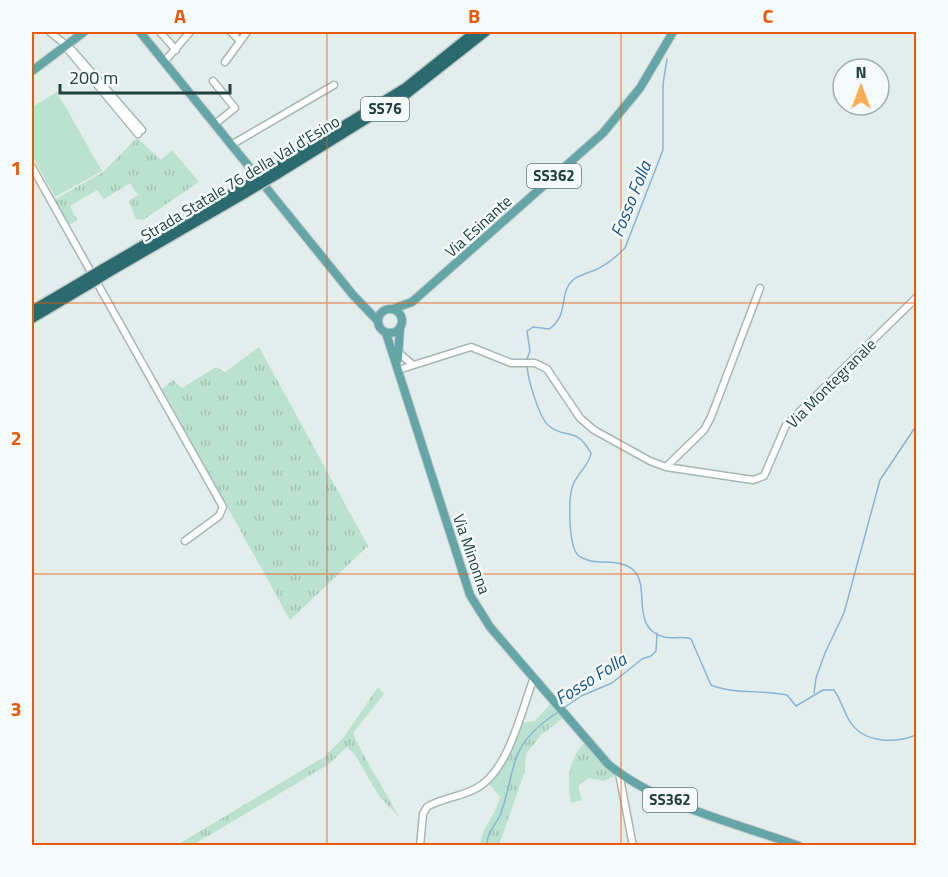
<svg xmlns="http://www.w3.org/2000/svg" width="948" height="877" font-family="'Titillium Web',sans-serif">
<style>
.grass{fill:url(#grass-tufts)}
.garden{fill:#bbe1d0}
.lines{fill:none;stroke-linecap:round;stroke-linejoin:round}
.stream{stroke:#87b4d7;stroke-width:1.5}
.minor-casing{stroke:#a5b7b5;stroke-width:9}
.major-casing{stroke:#c1caca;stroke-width:10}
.highway-casing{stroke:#c1caca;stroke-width:11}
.minor{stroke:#fff;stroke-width:6}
.major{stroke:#64a5a7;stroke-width:8}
.highway{stroke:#2b6b70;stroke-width:8}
.highway-bridge-casing{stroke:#c1caca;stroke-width:11;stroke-linecap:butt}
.highway-bridge{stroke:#2b6b70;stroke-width:8}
.grid{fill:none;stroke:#e8590c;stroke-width:1.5;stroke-opacity:0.55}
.labels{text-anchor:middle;stroke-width:5;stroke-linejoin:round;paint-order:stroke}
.shield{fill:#f4faf9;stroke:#607878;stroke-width:1.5}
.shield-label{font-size:15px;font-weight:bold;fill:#214141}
.street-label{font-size:16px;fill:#214141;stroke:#f4faf9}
.water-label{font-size:18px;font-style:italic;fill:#165282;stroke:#f4faf9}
.neatline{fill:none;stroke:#e8590c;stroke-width:2}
.grid-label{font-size:20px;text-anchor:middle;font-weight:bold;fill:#e8590c}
</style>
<defs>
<pattern id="grass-tufts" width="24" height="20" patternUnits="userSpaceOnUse" patternTransform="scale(1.5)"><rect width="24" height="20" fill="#bbe1d0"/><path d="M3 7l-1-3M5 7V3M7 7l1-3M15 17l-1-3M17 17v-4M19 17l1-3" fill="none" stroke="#a0c2b4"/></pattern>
</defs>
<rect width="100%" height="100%" fill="#e3eeec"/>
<path class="grass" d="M 137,138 L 161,160 L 172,150 L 199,182 L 143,220 L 136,219 L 129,201 L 138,195 L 130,183 L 104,199 L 97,190 L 70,206 L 77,220 L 69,225 L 54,200 L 103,172 Z
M 259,347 L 368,546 L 290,620 L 162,389 L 173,380 L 182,388 L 216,367 L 225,372 Z
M 378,687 L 384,694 L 353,733 C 353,738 393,805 399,817 L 379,796 L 355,755 L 347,747 L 329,764 L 193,845 L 177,845 L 324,757 L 344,737 Z
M 551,703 L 563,718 L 541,735 L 526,754 L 525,771 L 499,845 L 480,846 C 482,826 495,817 500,797 L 489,784 L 508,758 L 521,723 L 535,721 Z
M 585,742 L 615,776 L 603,781 L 589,778 L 578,786 L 582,800 L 571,803 C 567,779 567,761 585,742 Z"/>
<path class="garden" d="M 57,92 L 102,171 L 55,197 L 32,155 L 32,107 Z"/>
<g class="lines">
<path class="stream" d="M 527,359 L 530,351 L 527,331 L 533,327 L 549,329 C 570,315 558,293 573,280 C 579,275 588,273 595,270 C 607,265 616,257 625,248 L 663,150 L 663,84 L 667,59
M 527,364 C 527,377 539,418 549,426 C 566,440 575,425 591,453 C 589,466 578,472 573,485 C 568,497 568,548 579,556 C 595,568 622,555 636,573 C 649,591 631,628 664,637 C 673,639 682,636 691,639 L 711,685 C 732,694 763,690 787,695 L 796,706 L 823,690 L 834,690 C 841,700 843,710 849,720 C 862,743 894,744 916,735
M 814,693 L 816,678 L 825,653 L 844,613 L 880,480 L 916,426
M 564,708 L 581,696 L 612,683 L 642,659 L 651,656 L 656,651 L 657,633
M 487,846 C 487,830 496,826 501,813 C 518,763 507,746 558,712"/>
<g class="minor-casing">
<path id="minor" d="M 50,32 L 72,50 L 142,130
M 160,32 L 176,50
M 231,32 L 240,41
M 66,47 L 138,134
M 165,61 L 190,32
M 225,62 L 247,32
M 213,81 L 235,108 L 215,124
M 231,145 L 334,85
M 32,167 L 223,507 L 219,516 L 185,541
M 398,352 L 413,365
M 398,370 L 471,347 L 511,363 L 535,363 L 547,369 L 580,418 L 594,430 L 650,461 L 666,467 L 753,480 L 764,476 L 786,425 L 916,298
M 666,467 L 704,430 L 711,417 L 760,288
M 619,773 L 633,846
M 420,846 L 423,814 L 427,807 C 442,798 460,797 475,789 C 508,773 521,712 533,680"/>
</g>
<g class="major-casing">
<path id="major" d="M 140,32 L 353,295 L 378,321
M 32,71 L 84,32
M378 321a12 12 0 1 1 24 0a12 12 0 1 1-24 0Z
M 393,309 L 412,302 L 603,133 L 640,88 L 673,32
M 386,333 L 470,595 L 490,627 L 608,764 C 656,805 739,824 799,846
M 398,359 L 400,328"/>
</g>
<g class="highway-casing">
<path id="highway" d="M 274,168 L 404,88 L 474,32
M 277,175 L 406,95 L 486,32
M 103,268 L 240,188
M 107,274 L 245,194
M 32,310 L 88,277
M 32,319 L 91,284"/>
</g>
<use href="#minor" class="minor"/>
<use href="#major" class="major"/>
<use href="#highway" class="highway"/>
<g class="highway-bridge-casing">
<path id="highway-bridge" d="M 240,188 L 274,168
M 245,194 L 277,175
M 88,277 L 103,268
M 91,284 L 107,274"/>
</g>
<use href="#highway-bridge" class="highway-bridge"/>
</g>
<path class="grid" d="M 327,32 L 327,846M 621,32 L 621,846M 32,303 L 916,303M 32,574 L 916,574"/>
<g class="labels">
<g class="shield">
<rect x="361" y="97" width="48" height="24" rx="4.5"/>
<rect x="527" y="164" width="54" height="24" rx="4.5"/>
<rect x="643" y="788" width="54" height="24" rx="4.5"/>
</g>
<g class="shield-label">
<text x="385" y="114">SS76</text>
<text x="554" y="181">SS362</text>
<text x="670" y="805">SS362</text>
</g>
<g class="street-label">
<text transform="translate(240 178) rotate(-31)" y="6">Strada Statale 76 della Val d'Esino</text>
<text transform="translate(478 226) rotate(-42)" y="6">Via Esinante</text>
<text transform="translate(831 383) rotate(-45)" y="6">Via Montegranale</text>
<text transform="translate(472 554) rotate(71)" y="6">Via Minonna</text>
</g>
<g class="water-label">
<text transform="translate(631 199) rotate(-68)" y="6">Fosso Folla</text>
<text transform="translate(591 679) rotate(-32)" y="6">Fosso Folla</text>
</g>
</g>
<rect width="948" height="877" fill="none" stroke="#f4faf9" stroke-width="66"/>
<g transform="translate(861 87)"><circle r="28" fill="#f4faf9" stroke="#a0b0af" stroke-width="1.5"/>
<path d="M0-4.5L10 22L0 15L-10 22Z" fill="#fcac53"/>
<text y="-9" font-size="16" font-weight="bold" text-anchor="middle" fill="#214141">N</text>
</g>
<path d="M60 84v9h170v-9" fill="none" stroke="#214141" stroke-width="3"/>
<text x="69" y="84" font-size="18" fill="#214141" stroke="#f4faf9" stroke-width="4.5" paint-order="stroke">200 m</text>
<rect x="33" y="33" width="882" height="811" class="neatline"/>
<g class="grid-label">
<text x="180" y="23">A</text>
<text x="474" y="23">B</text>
<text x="768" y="23">C</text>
<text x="16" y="175">1</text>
<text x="16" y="445">2</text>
<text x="16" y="716">3</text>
</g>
</svg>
